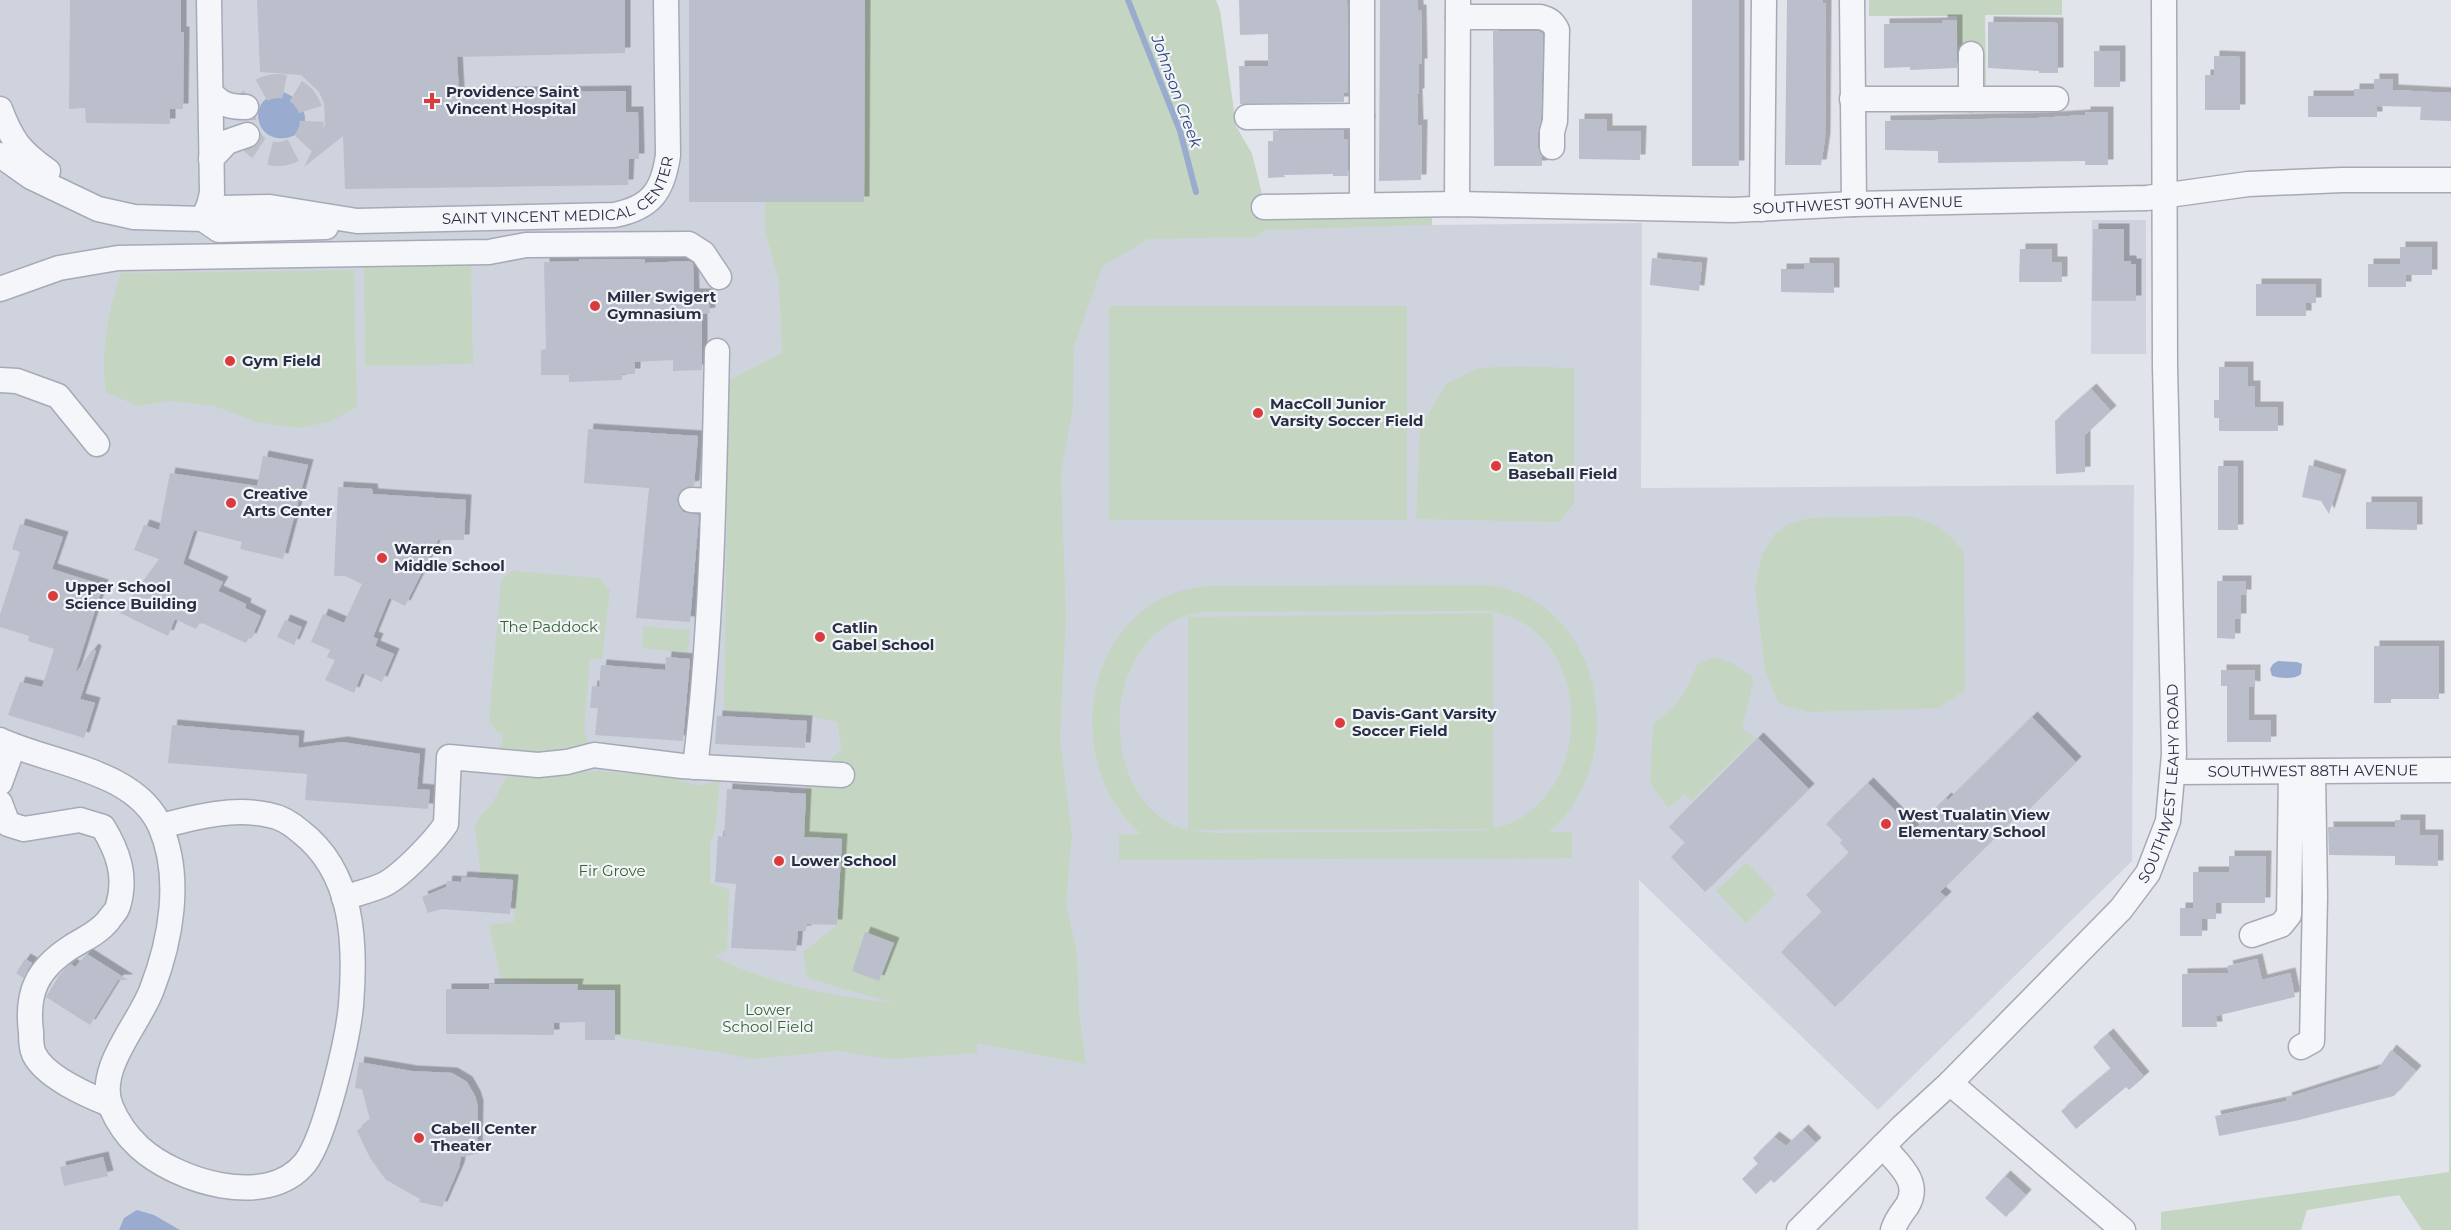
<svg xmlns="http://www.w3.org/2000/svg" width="2451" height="1230" font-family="Montserrat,sans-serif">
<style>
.built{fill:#cfd3de}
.green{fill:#c4d6c2;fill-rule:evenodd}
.water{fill:#99accf}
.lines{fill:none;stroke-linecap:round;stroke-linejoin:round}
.stream{stroke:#99accf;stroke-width:6}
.building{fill:#bbbfcc;filter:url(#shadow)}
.minor-tunnel{stroke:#bdc0cb;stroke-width:24;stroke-dasharray:24 12;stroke-linecap:butt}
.minor-casing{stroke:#a6aab7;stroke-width:27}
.minor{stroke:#f5f6f9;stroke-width:24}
.poi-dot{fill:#dc3b3e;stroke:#f2f4f8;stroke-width:2}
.labels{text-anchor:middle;stroke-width:4.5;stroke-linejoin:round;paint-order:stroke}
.poi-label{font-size:15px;font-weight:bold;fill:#282f45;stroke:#f2f4f8;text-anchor:start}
.street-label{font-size:15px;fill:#282f45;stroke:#f2f4f8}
.park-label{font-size:15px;fill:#366334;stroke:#f2f4f8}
.water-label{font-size:16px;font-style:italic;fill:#2d467e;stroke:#f2f4f8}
</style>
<defs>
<filter id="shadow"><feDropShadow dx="5.5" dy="-5.5" stdDeviation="0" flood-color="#0004"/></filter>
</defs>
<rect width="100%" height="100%" fill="#e2e4ec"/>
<path class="built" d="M 0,0 L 865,0 L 864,202 L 765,202 L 765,232 L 1048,228 L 1216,0 L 1220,11 L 1236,126 L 1252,154 L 1266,209 L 1432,225 L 1642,223 L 1641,488 L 2134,485 L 2132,861 L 1878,1110 L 1639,880 L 1638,1230 L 0,1230 Z
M 2092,220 L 2146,220 L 2146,354 L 2091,354 Z"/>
<path class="green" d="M 865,0 L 1216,0 L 1220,11 L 1236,126 L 1252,154 L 1265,209 L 1432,208 L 1432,225 L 1265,230 L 1256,237 L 1148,239 L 1102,267 L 1074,347 L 1073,408 L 1061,473 L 1066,617 L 1060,737 L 1072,835 L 1066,904 L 1077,952 L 1079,1012 L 1086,1064 L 977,1043 L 977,1053 L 891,1059 L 837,1051 L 752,1059 L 723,1053 L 615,1037 L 615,991 L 602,999 L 582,989 L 501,979 L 489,925 L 514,922 L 515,878 L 481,875 L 475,827 L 480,816 L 491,805 L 508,775 L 598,771 L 669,777 L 699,786 L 720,781 L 715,831 L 710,843 L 710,883 L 729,890 L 727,950 L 715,957 C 767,983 835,997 893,1003 L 807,978 L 803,952 L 837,925 L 842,840 L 804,837 L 807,781 L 842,749 L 837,722 L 813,717 L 724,710 L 729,380 L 782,353 L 779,281 L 765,232 L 765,202 L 864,202 Z
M 1869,0 L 2062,0 L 2062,15 L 1985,15 L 1986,85 L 1958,85 L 1957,16 L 1869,16 Z
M 471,262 L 473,364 L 365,366 L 364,264 Z
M 354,270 L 357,407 L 330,422 L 298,428 L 257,422 L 214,406 L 170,401 L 137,406 L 106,392 C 100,351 108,312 121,273 Z
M 1109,306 L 1407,306 L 1407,520 L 1109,520 Z
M 1519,366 L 1574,368 L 1574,504 L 1559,522 L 1416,519 L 1420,428 L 1446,384 L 1478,368 Z
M 1909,516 C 1936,522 1947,531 1964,552 L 1965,690 L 1939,708 L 1808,712 L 1779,704 L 1765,670 L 1755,588 L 1762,554 L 1775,534 L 1788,524 L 1810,518 Z
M 512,571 L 599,578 L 610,590 L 602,659 L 590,658 L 584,732 L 588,742 L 582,750 L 565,754 L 494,754 C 499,748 505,743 502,734 L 497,732 L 489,721 L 501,580 Z
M 1485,585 C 1604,597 1633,760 1549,832 L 1572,832 L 1572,858 L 1119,860 L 1119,835 L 1141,834 C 1074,777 1075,657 1150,605 C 1167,593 1186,589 1206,586 ZM 1486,611 C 1601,623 1601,820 1479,831 L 1217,833 L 1188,830 L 1493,829 L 1493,613 L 1188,617 L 1188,830 C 1094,807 1095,627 1203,612 Z
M 643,626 L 690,630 L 688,653 L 642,648 Z
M 1714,657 L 1734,664 L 1752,676 L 1753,683 L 1742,728 L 1755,738 L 1691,801 L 1685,794 L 1668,808 L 1650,783 L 1653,724 C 1677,707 1687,692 1697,665 Z
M 2450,795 L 2451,1230 L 2422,1230 L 2399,1195 L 2307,1210 L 2301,1230 L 2161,1230 L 2161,1212 L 2449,1172 Z
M 1747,862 L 1776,894 L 1746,923 L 1716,891 Z"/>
<path class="water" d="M 283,92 C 293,96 298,100 303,110 C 315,137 271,150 260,125 C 253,106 266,95 283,92 Z
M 2278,661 L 2297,662 L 2302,664 L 2301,674 C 2294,680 2280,678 2272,676 L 2270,669 L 2273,664 Z
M 137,1210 L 154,1215 L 180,1230 L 119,1230 L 124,1218 Z"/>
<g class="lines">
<path class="stream" d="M 1128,0 L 1180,131 L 1196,192"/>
</g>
<path class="building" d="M 70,0 L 181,0 L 181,32 L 184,32 L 183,109 L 170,109 L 170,124 L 86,123 L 85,108 L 69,109 Z
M 257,0 L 625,0 L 625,53 L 457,57 L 459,93 L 626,91 L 626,112 L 638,112 L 639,159 L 629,159 L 628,185 L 345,189 L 343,136 L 304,167 L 325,125 L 324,103 L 319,92 L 301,75 L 260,72 Z
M 689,0 L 865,0 L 864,202 L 689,202 Z
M 1239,0 L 1347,0 L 1348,93 L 1344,93 L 1344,102 L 1240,104 L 1239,66 L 1268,66 L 1268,34 L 1240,35 Z
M 1380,0 L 1418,0 L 1418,10 L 1421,10 L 1422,64 L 1419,64 L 1419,94 L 1417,94 L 1418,125 L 1422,125 L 1421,180 L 1379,181 Z
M 1692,0 L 1739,0 L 1739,166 L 1692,166 Z
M 1787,0 L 1823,0 L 1823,3 L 1826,3 L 1825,139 L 1821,165 L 1785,165 Z
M 1942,20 L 1957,20 L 1957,68 L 1910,70 L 1910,67 L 1884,68 L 1884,24 L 1942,23 Z
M 1988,22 L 2058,23 L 2058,73 L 2039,73 L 2039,71 L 1988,68 Z
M 1493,31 L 1538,31 L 1543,34 L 1541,119 L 1538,132 L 1538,148 L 1542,157 L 1542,166 L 1494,166 Z
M 2094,51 L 2120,51 L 2120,87 L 2094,87 Z
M 2214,56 L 2240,57 L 2240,110 L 2205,110 L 2205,75 L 2214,75 Z
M 2374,79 L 2393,79 L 2393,90 L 2451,93 L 2451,121 L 2420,120 L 2421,107 L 2377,106 L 2377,117 L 2308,117 L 2308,96 L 2354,96 L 2354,89 L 2374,89 Z
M 2085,112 L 2108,112 L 2108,165 L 2085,165 L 2085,161 L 1938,163 L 1938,151 L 1885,150 L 1885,121 L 2038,118 L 2085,115 Z
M 1579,119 L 1607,119 L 1607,131 L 1641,131 L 1640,160 L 1579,159 Z
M 1344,130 L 1344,139 L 1348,139 L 1348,176 L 1333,176 L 1333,174 L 1284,175 L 1285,177 L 1268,178 L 1268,141 L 1273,141 L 1273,131 Z
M 2093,229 L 2124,229 L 2124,261 L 2131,261 L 2131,264 L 2136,264 L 2136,301 L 2092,301 Z
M 2400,247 L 2432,247 L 2432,275 L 2406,275 L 2406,287 L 2368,287 L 2368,264 L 2400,264 Z
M 2020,249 L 2052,249 L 2052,262 L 2062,262 L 2062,282 L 2019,282 Z
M 1652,258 L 1702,263 L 1699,291 L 1650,285 Z
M 579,259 L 645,259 L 645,263 L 689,261 L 693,263 L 694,294 L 708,294 L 710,313 L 702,314 L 702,370 L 673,371 L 673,360 L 635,362 L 635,374 L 622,374 L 622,380 L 569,382 L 569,375 L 541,375 L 541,350 L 546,349 L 544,262 L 579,261 Z
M 1804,263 L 1834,263 L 1834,293 L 1781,292 L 1781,269 L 1804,269 Z
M 2256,284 L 2316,284 L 2316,303 L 2306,303 L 2306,316 L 2256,316 Z
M 2219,367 L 2248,367 L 2248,386 L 2255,386 L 2255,407 L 2278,407 L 2278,431 L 2219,431 L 2219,418 L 2214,418 L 2214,400 L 2219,400 Z
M 2091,389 L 2111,411 L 2085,435 L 2085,472 L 2056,474 L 2055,421 Z
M 588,429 L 698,436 L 694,486 L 684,488 L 679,493 L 677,500 L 683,512 L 699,515 L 690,622 L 636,618 L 649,488 L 584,483 Z
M 263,456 L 308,465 L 283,559 L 240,549 L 242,542 L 194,530 L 183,564 L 223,582 L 218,591 L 246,604 L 245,608 L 261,616 L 251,639 L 249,638 L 246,643 L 200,622 L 196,629 L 175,619 L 168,636 L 120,613 L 159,559 L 134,550 L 144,525 L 159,530 L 170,473 L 257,486 Z
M 2309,465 L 2341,475 L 2329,514 L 2321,501 L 2302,497 Z
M 2218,466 L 2238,466 L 2238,530 L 2218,530 Z
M 338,487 L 372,489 L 373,494 L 466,500 L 464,540 L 438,540 L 405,606 L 389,598 L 373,637 L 378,639 L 375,646 L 394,654 L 382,682 L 362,673 L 354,693 L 325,680 L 335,660 L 327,657 L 330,650 L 311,642 L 323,614 L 344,623 L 362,584 L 345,576 L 334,576 Z
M 2366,502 L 2417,502 L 2417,530 L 2366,529 Z
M 20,524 L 63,537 L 52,569 L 103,585 L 75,674 L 93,649 L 96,651 L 80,699 L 95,703 L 84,738 L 8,715 L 20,682 L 42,687 L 54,649 L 28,641 L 29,636 L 0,627 L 0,615 L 20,552 L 12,549 Z
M 2217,581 L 2246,581 L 2246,595 L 2241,595 L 2241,619 L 2235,619 L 2235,639 L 2217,638 Z
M 285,620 L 302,627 L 294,645 L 277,637 Z
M 2374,646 L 2439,646 L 2439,699 L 2391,699 L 2391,703 L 2374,703 Z
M 666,657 L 690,659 L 683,741 L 595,735 L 598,708 L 590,708 L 592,686 L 599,687 L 601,665 L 665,670 Z
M 2221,670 L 2255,670 L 2255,687 L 2249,686 L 2249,720 L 2271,720 L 2271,742 L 2227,742 L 2227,686 L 2221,686 Z
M 717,716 L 807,721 L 805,748 L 715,744 Z
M 2032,717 L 2076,762 L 2018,820 L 2015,818 L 1940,892 L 1946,897 L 1835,1007 L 1781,952 L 1822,912 L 1806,895 L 1849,853 L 1840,843 L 1842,840 L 1826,824 L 1868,783 L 1914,830 L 1946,798 L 1948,800 Z
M 172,725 L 299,736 L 298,748 L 342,742 L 420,754 L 417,789 L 430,790 L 428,809 L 305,800 L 307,774 L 168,763 Z
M 1758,738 L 1809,789 L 1705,892 L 1671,857 L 1685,843 L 1669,827 Z
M 727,789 L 806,794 L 804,837 L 842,839 L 837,925 L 807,924 L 806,931 L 798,931 L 796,951 L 731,948 L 736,884 L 715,882 L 718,836 L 724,837 Z
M 2395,820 L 2420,820 L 2420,835 L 2438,835 L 2438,866 L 2395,865 L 2395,856 L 2329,855 L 2328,827 L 2395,827 Z
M 2229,856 L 2266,856 L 2265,903 L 2216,903 L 2216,919 L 2202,919 L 2202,936 L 2180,936 L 2180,908 L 2193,908 L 2193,872 L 2229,872 Z
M 462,877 L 513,880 L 510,914 L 441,909 L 428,913 L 422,897 L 446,887 L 447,881 L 461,882 Z
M 865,932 L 894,943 L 879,981 L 852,971 Z
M 87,954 L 128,980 L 118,980 L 90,1025 L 46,997 L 60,974 L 71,964 L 75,967 Z
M 25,959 L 32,963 L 23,978 L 16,973 Z
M 2257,959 L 2262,980 L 2290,973 L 2295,997 L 2216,1016 L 2217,1027 L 2182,1027 L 2182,974 L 2229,973 L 2227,966 Z
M 489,984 L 578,984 L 577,990 L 615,990 L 615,1040 L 585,1040 L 585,1022 L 554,1023 L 554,1035 L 446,1034 L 446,989 L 489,989 Z
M 2108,1034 L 2144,1077 L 2129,1090 L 2126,1087 L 2076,1129 L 2061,1111 L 2111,1069 L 2093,1047 Z
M 2391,1050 L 2416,1071 L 2394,1096 L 2299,1120 L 2219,1136 L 2215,1116 L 2287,1101 L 2286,1098 L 2378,1069 Z
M 359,1062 L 412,1071 L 452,1073 L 467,1082 L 475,1096 L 478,1106 L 477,1154 L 461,1157 L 459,1168 L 442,1207 L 419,1202 L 420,1199 L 386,1180 L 370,1158 L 357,1131 L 370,1120 L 362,1089 L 355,1088 Z
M 1803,1130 L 1816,1143 L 1774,1183 L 1771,1180 L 1756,1194 L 1742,1179 L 1758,1164 L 1753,1158 L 1774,1137 L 1786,1146 Z
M 103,1157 L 108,1176 L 64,1186 L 60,1167 Z
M 2005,1176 L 2026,1195 L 2006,1217 L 1985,1198 Z"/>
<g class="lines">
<path class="minor-tunnel" d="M244 120a34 34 0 1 1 68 0a34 34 0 1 1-68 0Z"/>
<g class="minor-casing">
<g id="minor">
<path d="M 1362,0 L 1362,205"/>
<path d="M 1852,0 L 1854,204"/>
<path d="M 1458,17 L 1540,17 C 1549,19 1553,22 1557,30 L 1555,121 L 1552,132 L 1552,147"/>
<path d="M 211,93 C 222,105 230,107 246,107"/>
<path d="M 1852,99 L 2056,99"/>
<path d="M 1971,99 L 1971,54"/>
<path d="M 0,109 C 12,141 20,151 48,171"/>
<path d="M 1247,117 L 1362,116"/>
<path id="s1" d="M 0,155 L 31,177 L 98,209 L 134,217 L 203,219 L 221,208 L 270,207 L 357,221 L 614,215 C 651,208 663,191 668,155 L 666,0"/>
<path d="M 211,159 L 227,142 L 247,135"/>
<path d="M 1457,204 L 1458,0"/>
<path id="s2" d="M 1264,207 L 1457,204 L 1733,210 L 1854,204 L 2147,198 L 2248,184 L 2342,180 L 2451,180"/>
<path d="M 1762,209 L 1764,0"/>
<path d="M 203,219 L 209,205 L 212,193 L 209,0"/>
<path d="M 203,219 L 219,230 L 326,227"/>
<path d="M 0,289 L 59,268 L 118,258 L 489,252 L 526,245 L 689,244 L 703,253 L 719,277"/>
<path d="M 0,380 L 17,381 L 58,396 L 97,444"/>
<path d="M 691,500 L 713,501"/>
<path d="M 0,740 C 51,764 137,770 161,828 C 182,878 171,940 152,989 C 140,1023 95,1069 111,1107 C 117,1121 127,1136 139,1147 C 176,1181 267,1210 305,1163 C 325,1138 348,1038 351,1005 C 356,944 354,873 301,832 C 292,824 281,817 269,815 C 232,807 196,817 161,826"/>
<path d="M 695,767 C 712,630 714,490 717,351"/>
<path id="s3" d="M 2173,772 L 2451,770"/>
<path d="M 0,783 L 13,747"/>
<path d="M 0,803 L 8,824 L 24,829 L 80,820 L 103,827 C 118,852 127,876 118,906 C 117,911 111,916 108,921 C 97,934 85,938 71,947 C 37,969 26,992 31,1032 C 31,1039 31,1048 34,1054 C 45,1077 87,1095 109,1104"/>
<path d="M 344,898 C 358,893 373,890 385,884 C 402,875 435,841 446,824 L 449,757 L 538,765 L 567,762 L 594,755 L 682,766 L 842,775"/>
<path d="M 2252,935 L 2281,925 L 2289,915 L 2291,772"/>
<path d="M 2301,1047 L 2312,1041 L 2315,897 L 2313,772"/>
<path d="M 1950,1083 L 2123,1230"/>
<path d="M 1883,1146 C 1898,1164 1922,1182 1907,1206 C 1901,1214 1896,1220 1893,1230"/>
<path id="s4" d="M 1799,1230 L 1902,1127 L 1950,1083 L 2121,909 L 2148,873 L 2168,821 L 2174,754 L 2165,366 L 2164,0"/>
</g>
</g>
<use href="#minor" class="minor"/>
</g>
<g class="poi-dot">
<path d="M429 92h6v6h6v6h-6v6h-6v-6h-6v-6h6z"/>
<circle cx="595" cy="306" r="6"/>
<circle cx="230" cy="361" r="6"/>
<circle cx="1258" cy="413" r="6"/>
<circle cx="1496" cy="466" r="6"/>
<circle cx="231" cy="503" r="6"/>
<circle cx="382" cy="558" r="6"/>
<circle cx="53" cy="596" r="6"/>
<circle cx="820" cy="637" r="6"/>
<circle cx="1340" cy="723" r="6"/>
<circle cx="1886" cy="824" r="6"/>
<circle cx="779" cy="861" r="6"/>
<circle cx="419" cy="1138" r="6"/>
</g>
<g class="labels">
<g class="poi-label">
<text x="446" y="97">Providence Saint<tspan x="446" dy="17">Vincent Hospital</tspan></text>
<text x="607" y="302">Miller Swigert<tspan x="607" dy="17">Gymnasium</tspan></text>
<text x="242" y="366">Gym Field</text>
<text x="1270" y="409">MacColl Junior<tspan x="1270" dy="17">Varsity Soccer Field</tspan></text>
<text x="1508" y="462">Eaton<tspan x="1508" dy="17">Baseball Field</tspan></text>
<text x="243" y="499">Creative<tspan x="243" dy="17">Arts Center</tspan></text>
<text x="394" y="554">Warren<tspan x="394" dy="17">Middle School</tspan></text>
<text x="65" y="592">Upper School<tspan x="65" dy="17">Science Building</tspan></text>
<text x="832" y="633">Catlin<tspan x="832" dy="17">Gabel School</tspan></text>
<text x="1352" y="719">Davis-Gant Varsity<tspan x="1352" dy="17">Soccer Field</tspan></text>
<text x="1898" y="820">West Tualatin View<tspan x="1898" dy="17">Elementary School</tspan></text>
<text x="791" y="866">Lower School</text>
<text x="431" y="1134">Cabell Center<tspan x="431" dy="17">Theater</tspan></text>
</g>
<g class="street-label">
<text dy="5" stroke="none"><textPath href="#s1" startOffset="591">SAINT VINCENT MEDICAL CENTER</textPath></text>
<text dy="5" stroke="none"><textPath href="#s2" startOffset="594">SOUTHWEST 90TH AVENUE</textPath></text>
<text dy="5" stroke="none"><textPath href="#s3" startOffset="140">SOUTHWEST 88TH AVENUE</textPath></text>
<text dy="5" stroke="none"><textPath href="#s4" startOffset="591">SOUTHWEST LEAHY ROAD</textPath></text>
</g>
<g class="park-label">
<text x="549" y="632">The Paddock</text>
<text x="612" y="876">Fir Grove</text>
<text x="768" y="1015">Lower<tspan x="768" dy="17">School Field</tspan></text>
</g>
<g class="water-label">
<text transform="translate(1177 91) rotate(70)" y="6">Johnson Creek</text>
</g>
</g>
</svg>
